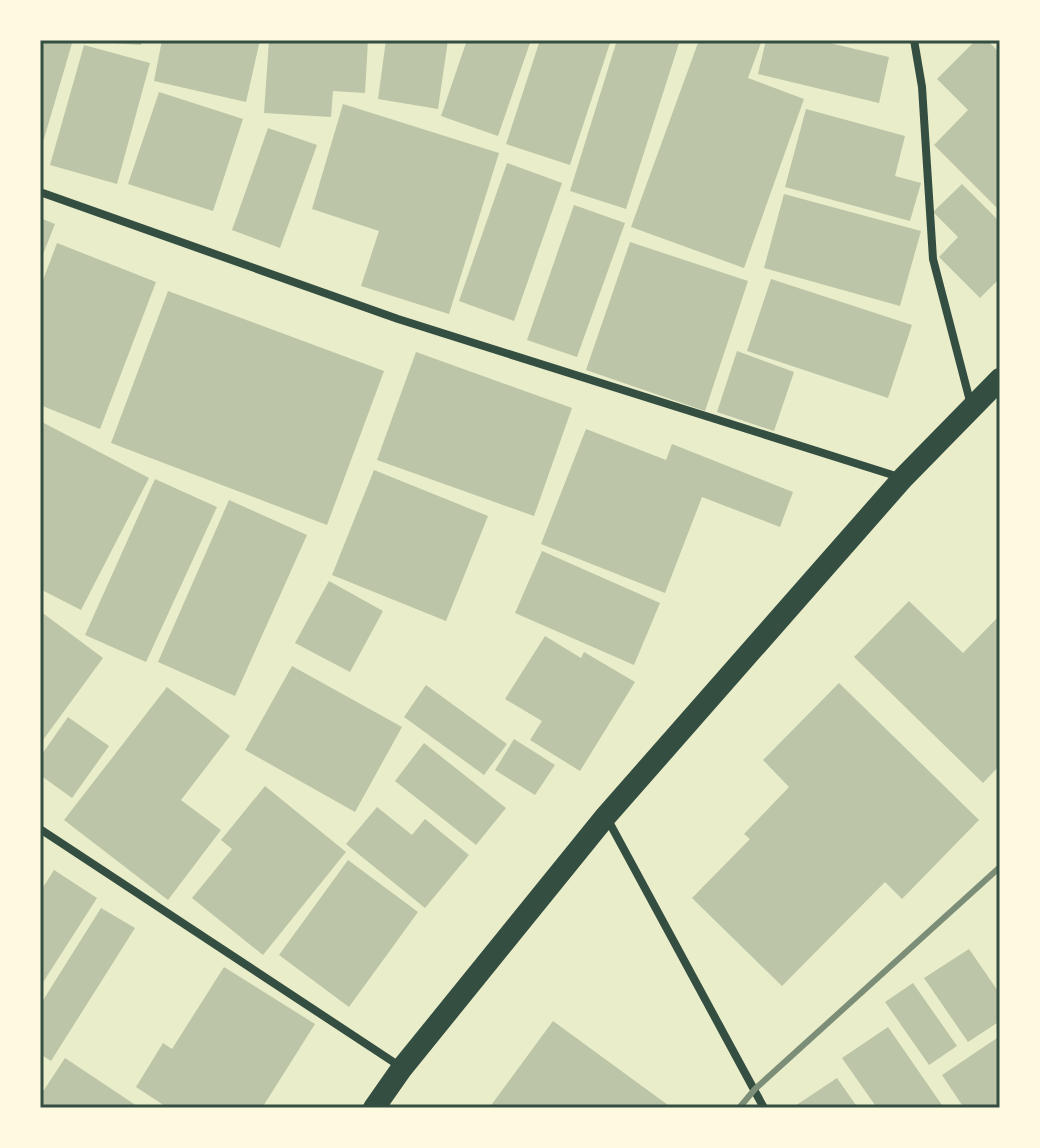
<svg xmlns="http://www.w3.org/2000/svg" width="1040" height="1148" font-family="'Varela Round',sans-serif">
<style>
.building{fill:#bcc5a7}
.lines{fill:none;stroke-linecap:round;stroke-linejoin:round}
.minor{stroke:#344e41;stroke-width:8}
.trunk{stroke:#344e41;stroke-width:22}
.rail{stroke:#7c8e77;stroke-width:6}
.neatline{fill:none;stroke:#344e41;stroke-width:3}
</style>
<rect width="100%" height="100%" fill="#e9edc9"/>
<path class="building" d="M 40,40 L 73,40 L 41,149 L 40,149 Z
M 101,40 L 142,40 L 141,45 L 101,42 Z
M 162,40 L 260,40 L 246,102 L 154,81 Z
M 269,40 L 368,40 L 365,93 L 333,91 L 331,117 L 264,113 Z
M 386,40 L 448,40 L 438,109 L 378,99 Z
M 467,40 L 531,40 L 498,136 L 441,116 Z
M 540,40 L 611,40 L 570,165 L 506,144 Z
M 617,40 L 680,40 L 626,209 L 570,191 Z
M 699,40 L 762,40 L 748,78 L 804,99 L 744,268 L 631,227 Z
M 766,40 L 817,40 L 889,57 L 879,103 L 758,74 Z
M 976,40 L 987,40 L 1000,53 L 1000,205 L 997,208 L 934,145 L 968,110 L 937,79 Z
M 84,45 L 150,63 L 117,184 L 50,165 Z
M 159,92 L 243,119 L 213,211 L 128,184 Z
M 343,104 L 499,153 L 449,314 L 361,286 L 379,231 L 312,209 Z
M 806,109 L 905,136 L 895,176 L 921,183 L 910,221 L 785,187 Z
M 268,128 L 317,145 L 280,248 L 232,230 Z
M 507,163 L 562,183 L 514,321 L 459,301 Z
M 962,184 L 1000,222 L 1000,278 L 980,298 L 939,257 L 958,237 L 933,212 Z
M 784,194 L 921,231 L 900,306 L 764,268 Z
M 574,205 L 625,223 L 577,357 L 527,340 Z
M 40,218 L 55,224 L 40,262 Z
M 630,242 L 748,281 L 705,411 L 586,370 Z
M 57,243 L 156,282 L 100,429 L 40,405 L 40,288 Z
M 771,279 L 912,325 L 888,398 L 747,351 Z
M 168,291 L 384,371 L 327,525 L 111,443 Z
M 737,351 L 794,372 L 774,431 L 717,412 Z
M 416,352 L 572,408 L 534,516 L 377,460 Z
M 40,421 L 149,478 L 81,610 L 40,589 Z
M 586,429 L 666,460 L 672,444 L 793,492 L 780,527 L 702,497 L 665,593 L 541,544 Z
M 374,470 L 488,516 L 446,621 L 332,575 Z
M 155,479 L 217,507 L 146,662 L 85,635 Z
M 229,500 L 307,535 L 235,696 L 158,662 Z
M 542,551 L 660,603 L 634,665 L 515,613 Z
M 329,581 L 383,611 L 350,672 L 295,643 Z
M 909,601 L 963,653 L 1000,615 L 1000,765 L 983,783 L 854,657 Z
M 40,611 L 103,658 L 40,744 Z
M 545,636 L 581,658 L 584,652 L 635,682 L 580,771 L 530,740 L 542,721 L 505,699 Z
M 292,666 L 402,727 L 355,812 L 245,750 Z
M 839,683 L 979,820 L 902,899 L 885,882 L 782,986 L 692,898 L 750,839 L 744,834 L 789,787 L 763,760 Z
M 426,685 L 507,744 L 484,775 L 404,717 Z
M 167,687 L 230,736 L 181,800 L 221,830 L 168,900 L 64,820 Z
M 68,717 L 109,746 L 72,798 L 40,775 L 40,757 Z
M 514,739 L 555,765 L 535,795 L 495,770 Z
M 424,743 L 506,808 L 476,845 L 395,781 Z
M 265,786 L 346,852 L 263,955 L 192,898 L 232,849 L 221,840 Z
M 377,807 L 412,835 L 425,819 L 469,855 L 425,908 L 346,844 Z
M 348,860 L 418,912 L 349,1007 L 279,955 Z
M 54,870 L 97,898 L 40,987 L 40,892 Z
M 101,908 L 135,928 L 51,1061 L 40,1054 L 40,1005 Z
M 969,949 L 1000,994 L 1000,1021 L 968,1042 L 924,978 Z
M 224,967 L 315,1024 L 262,1108 L 168,1108 L 136,1087 L 163,1043 L 172,1049 Z
M 913,983 L 957,1046 L 929,1065 L 885,1002 Z
M 553,1021 L 672,1108 L 489,1108 Z
M 888,1027 L 944,1108 L 877,1108 L 842,1058 Z
M 1000,1036 L 1000,1108 L 964,1108 L 942,1075 Z
M 65,1058 L 140,1108 L 40,1108 L 40,1096 Z
M 837,1078 L 858,1108 L 792,1108 Z"/>
<g class="lines">
<path class="minor" d="M 914,40 L 922,87 L 933,259 L 971,405
M 40,192 L 398,319 L 899,477
M 608,820 L 764,1108
M 40,829 L 401,1067"/>
<path class="trunk" d="M 374,1108 L 402,1068 L 606,816 L 903,478 L 1000,379"/>
<path class="rail" d="M 739,1108 L 755,1089 L 1000,867"/>
</g>
<rect width="1040" height="1148" fill="none" stroke="#fefae0" stroke-width="84"/>
<rect x="42" y="42" width="956" height="1064" class="neatline"/>
</svg>
